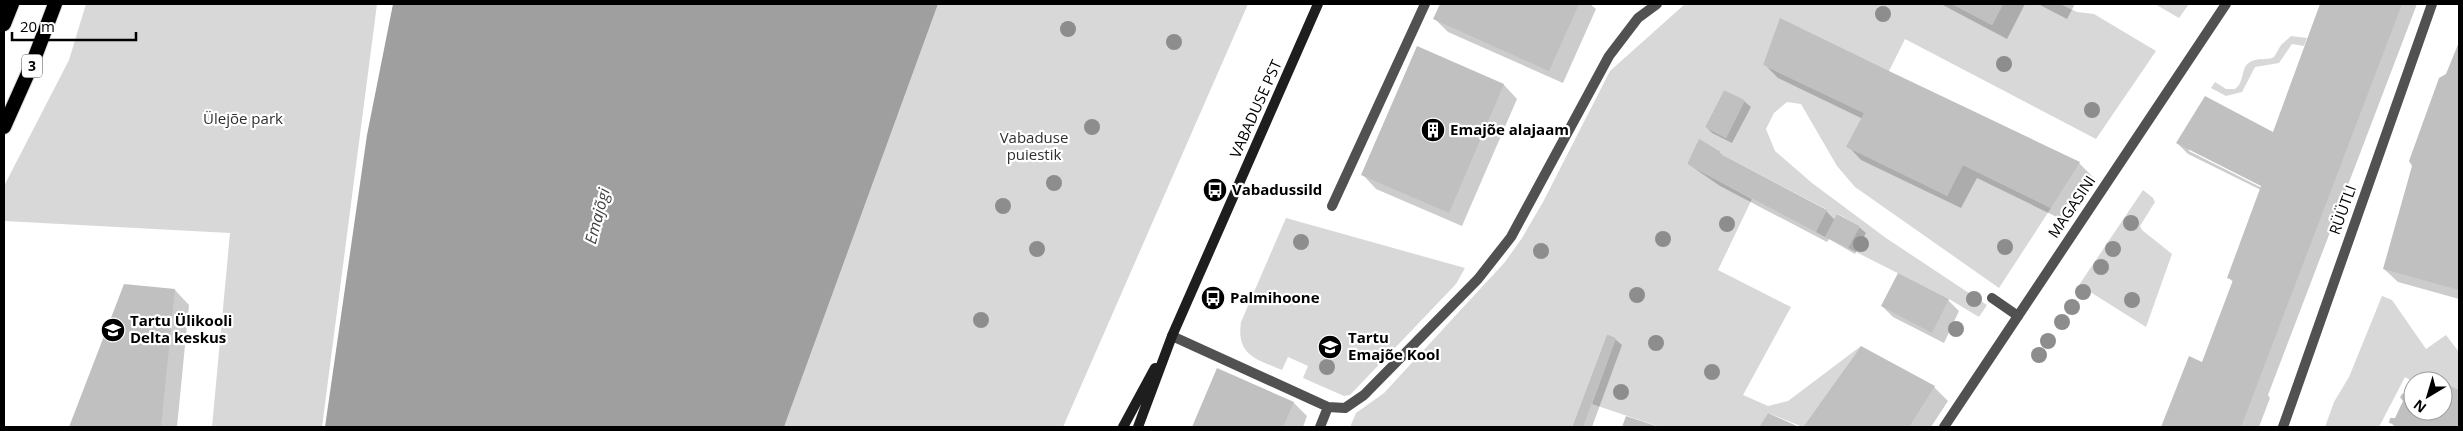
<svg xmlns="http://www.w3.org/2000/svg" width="2463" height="431" font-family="'Open Sans',sans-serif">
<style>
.green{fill:#d8d8d8;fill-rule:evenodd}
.water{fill:#9f9f9f}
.shadow{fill:#0003;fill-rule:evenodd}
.building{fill:#c0c0c0}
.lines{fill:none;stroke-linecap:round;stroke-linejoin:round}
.trunk-casing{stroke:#dbdbdb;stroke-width:16}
.service{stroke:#515151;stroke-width:10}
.pedestrian{stroke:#515151;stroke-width:10}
.minor{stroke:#515151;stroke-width:10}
.secondary{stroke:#1e1e1e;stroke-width:10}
.trunk{stroke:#000;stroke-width:14}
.tree{fill:#8d8d8d}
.labels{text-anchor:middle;stroke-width:4.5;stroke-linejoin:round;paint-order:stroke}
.shield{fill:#fff;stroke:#4c4c4c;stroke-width:1}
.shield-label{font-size:14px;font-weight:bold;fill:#000}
.street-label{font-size:15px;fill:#000;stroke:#fff}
.park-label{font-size:15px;fill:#2f2f2f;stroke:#fff}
.poi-label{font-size:15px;font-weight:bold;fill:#000;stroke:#fff;text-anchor:start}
.water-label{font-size:16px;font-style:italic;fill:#404040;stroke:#fff}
</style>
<rect width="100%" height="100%" fill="#fff"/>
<path class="green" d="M 86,4 L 377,4 L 322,427 L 212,427 L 230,233 L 4,221 L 4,186 L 69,60 Z
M 938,4 L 1248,4 L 1063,427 L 784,427 Z
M 1685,4 L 1952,4 L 1992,25 L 2003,4 L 2060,4 L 2077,12 L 2094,14 L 2156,51 L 2096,139 L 1905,39 L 1889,71 L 1763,65 L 1864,113 L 1947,196 L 1963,165 L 2051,208 L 1999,288 L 1855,187 L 1837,166 L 1801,104 L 1787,102 L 1774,113 L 1766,129 L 1775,151 L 1812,183 L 1886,238 L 1987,305 L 1979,317 L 1949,299 L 1848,248 L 1860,226 L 1838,214 L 1825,237 L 1816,232 L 1826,209 L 1719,153 L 1719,150 L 1699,140 L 1687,164 L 1752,199 L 1718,270 L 1791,307 L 1743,395 L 1768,406 L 1788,401 L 1861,346 L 1803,427 L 1768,413 L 1759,427 L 1660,427 L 1592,404 L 1616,338 L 1607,334 L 1572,427 L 1350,427 L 1356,413 L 1384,393 L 1505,262 L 1522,238 L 1543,202 L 1610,71 ZM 1724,90 L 1745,100 L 1726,138 L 1705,127 Z
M 2155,4 L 2189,4 L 2179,18 Z
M 2291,36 L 2307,38 L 2304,46 L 2292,44 L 2279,63 L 2255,67 L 2242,92 L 2226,96 L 2211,88 L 2215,82 L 2226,89 L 2235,89 C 2245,82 2240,68 2250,62 C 2258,57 2267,61 2274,57 L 2281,45 Z
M 2143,190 L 2153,198 L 2155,202 L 2140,226 L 2142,230 L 2172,254 L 2146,327 L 2079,285 Z
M 1286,218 L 1465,268 L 1456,284 L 1350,395 L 1344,396 L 1303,378 L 1308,366 L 1288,357 L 1282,370 C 1256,359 1236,355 1241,322 Z
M 2382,296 L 2392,300 L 2426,349 L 2446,335 L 2459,352 L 2459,390 C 2440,381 2432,375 2413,382 L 2405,377 L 2379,427 L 2325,427 L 2334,402 L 2349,377 Z"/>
<path class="water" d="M 393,4 L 938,4 L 784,427 L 325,427 L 367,135 Z"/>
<path class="shadow" d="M 1441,4 L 1590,4 L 1596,9 L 1563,83 L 1448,32 L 1435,19 Z
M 1941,4 L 2025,4 L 2007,39 Z
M 2038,4 L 2075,4 L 2067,19 Z
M 2321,4 L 2417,4 L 2268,395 L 2270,398 L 2259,427 L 2162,427 L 2190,358 L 2208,365 L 2234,283 L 2229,278 L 2261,190 L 2188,154 L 2177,143 L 2273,134 ZM 2189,148 L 2267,188 L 2266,190 L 2189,151 Z
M 2459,45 L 2459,299 L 2398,282 L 2384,269 Z
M 1417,48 L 1504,85 L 1517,99 L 1462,226 L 1376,189 L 1363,175 Z
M 1765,65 L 1888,72 L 2079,163 L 2093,177 L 2065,221 L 1977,178 L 1961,208 L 1861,160 L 1848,146 L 1863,119 L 1778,78 Z
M 1744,101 L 1751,107 L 1732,143 L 1712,133 L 1706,127 Z
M 1719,152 L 1726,158 L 1826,211 L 1835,220 L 1859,227 L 1866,233 L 1855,254 L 1829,239 L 1827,242 L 1720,186 L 1688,164 Z
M 1898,275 L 1948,300 L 1959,311 L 1944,343 L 1893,317 L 1882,306 Z
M 125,285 L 175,290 L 189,305 L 177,427 L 70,427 Z
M 1608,336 L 1615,339 L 1622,345 L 1592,427 L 1574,427 Z
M 1861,348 L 1934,387 L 1948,401 L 1931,427 L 1804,427 Z
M 1217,370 L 1294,403 L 1307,416 L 1303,427 L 1193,427 Z
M 2443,390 L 2459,392 L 2459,427 L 2395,427 L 2391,423 L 2396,419 L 2407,397 L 2413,392 L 2413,411 L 2443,411 Z"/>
<path class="building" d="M 1440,4 L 1579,4 L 1549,71 L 1433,19 Z
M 1952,4 L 2003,4 L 1992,25 Z
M 2320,4 L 2402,4 L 2241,427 L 2161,427 L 2189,356 L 2202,362 L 2233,280 L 2227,278 L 2261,186 L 2176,143 L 2205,96 L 2273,132 Z
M 1780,18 L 1889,71 L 2080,162 L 2051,208 L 1963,165 L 1947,196 L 1846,147 L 1864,113 L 1763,65 Z
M 2459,42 L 2459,290 L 2383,269 L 2412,166 L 2409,161 L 2439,78 L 2446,74 Z
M 1417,46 L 1504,84 L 1449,213 L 1361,175 Z
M 1724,90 L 1745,100 L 1726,138 L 1705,127 Z
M 1699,139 L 1720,151 L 1719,153 L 1827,210 L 1816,232 L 1687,164 Z
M 1837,214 L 1860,226 L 1848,248 L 1825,237 Z
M 1898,273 L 1949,299 L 1932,333 L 1881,306 Z
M 124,284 L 175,289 L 161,427 L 69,427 Z
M 1607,334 L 1616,338 L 1583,427 L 1572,427 Z
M 1861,346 L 1935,386 L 1909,427 L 1803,427 Z
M 1217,368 L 1294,402 L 1283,427 L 1192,427 Z
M 2426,377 L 2431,378 L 2430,381 L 2421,381 L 2420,379 Z
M 2447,384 L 2459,390 L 2457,394 L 2459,395 L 2459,427 L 2395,427 L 2394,424 L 2389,423 L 2390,418 L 2395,418 L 2403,401 L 2400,397 L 2403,393 L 2407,396 L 2413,391 L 2413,411 L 2443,411 L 2443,389 Z
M 1768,413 L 1799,427 L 1759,427 Z
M 1626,416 L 1659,427 L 1622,427 Z"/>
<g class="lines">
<g class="trunk-casing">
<path id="trunk" d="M 4,24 L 12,4
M 4,127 L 33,62 L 55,4"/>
</g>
<path class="service" d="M 1332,206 L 1425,4
M 1992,298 L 2018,316
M 1172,336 L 1328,407
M 1320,427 L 1328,407 L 1345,408 L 1364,395 L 1478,279 L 1511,237 L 1609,56 L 1638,18 L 1657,4"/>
<path class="pedestrian" d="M 2283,427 L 2432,4"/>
<path class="minor" d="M 1944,427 L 2226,4"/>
<path class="secondary" d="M 1123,427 L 1155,368
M 1138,427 L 1172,336 L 1318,4"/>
<use href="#trunk" class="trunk"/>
</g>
<g class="tree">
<circle cx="1883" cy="14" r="8"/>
<circle cx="1068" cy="29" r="8"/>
<circle cx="1174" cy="42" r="8"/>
<circle cx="2004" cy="64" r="8"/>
<circle cx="2092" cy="110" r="8"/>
<circle cx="1092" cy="127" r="8"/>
<circle cx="1054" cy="183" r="8"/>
<circle cx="1003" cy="206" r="8"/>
<circle cx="2131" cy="223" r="8"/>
<circle cx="1727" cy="224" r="8"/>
<circle cx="1663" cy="239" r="8"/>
<circle cx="1301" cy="242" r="8"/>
<circle cx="1861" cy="244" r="8"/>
<circle cx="2005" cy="247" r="8"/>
<circle cx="1037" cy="249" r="8"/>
<circle cx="2113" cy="249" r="8"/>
<circle cx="1541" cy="251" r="8"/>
<circle cx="2101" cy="267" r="8"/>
<circle cx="2083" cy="292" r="8"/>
<circle cx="1637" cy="295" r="8"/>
<circle cx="1974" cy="299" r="8"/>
<circle cx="2132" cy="300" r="8"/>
<circle cx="2072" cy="307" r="8"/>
<circle cx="981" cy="320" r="8"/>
<circle cx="2062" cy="322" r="8"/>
<circle cx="1956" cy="329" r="8"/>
<circle cx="2048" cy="341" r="8"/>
<circle cx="1656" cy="343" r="8"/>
<circle cx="2039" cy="355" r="8"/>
<circle cx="1327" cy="367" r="8"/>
<circle cx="1712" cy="372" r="8"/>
<circle cx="1621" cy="392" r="8"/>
</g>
<defs>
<g id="building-disc" transform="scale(1.25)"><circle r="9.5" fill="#000" stroke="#fff"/><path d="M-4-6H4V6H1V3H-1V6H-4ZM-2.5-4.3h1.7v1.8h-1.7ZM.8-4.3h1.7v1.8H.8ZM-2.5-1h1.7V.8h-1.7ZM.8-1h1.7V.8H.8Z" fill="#fff"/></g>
<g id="bus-disc" transform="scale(1.25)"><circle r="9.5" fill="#000" stroke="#fff"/><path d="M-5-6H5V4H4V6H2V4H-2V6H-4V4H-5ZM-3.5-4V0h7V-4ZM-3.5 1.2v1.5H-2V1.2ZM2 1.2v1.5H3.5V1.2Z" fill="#fff"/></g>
<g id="university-disc" transform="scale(1.25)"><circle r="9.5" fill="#000" stroke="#fff"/><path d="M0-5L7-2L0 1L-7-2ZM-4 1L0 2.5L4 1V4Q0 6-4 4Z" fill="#fff"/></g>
<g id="school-disc" transform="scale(1.25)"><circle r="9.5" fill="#000" stroke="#fff"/><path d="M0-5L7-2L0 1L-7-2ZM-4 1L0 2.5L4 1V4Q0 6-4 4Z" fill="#fff"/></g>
</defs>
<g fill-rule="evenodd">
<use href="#building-disc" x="1433" y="130"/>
<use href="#bus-disc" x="1215" y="190"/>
<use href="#bus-disc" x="1213" y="298"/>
<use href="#university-disc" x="113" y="330"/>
<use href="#school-disc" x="1330" y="347"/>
</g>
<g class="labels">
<rect class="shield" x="22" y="54.5" width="20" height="23" rx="4"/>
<g class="shield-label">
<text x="32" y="71">3</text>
</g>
<g class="street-label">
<text transform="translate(1256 109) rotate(-66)" y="5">VABADUSE PST</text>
<text transform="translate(2072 207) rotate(-56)" y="5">MAGASINI</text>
<text transform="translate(2343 210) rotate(-70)" y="5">RÜÜTLI</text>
</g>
<g class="park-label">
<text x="243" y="124">Ülejõe park</text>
<text x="1034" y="143">Vabaduse<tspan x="1034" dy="17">puiestik</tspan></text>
</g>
<g class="poi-label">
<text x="1450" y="135">Emajõe alajaam</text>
<text x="1232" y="195">Vabadussild</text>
<text x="1230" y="303">Palmihoone</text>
<text x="130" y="326">Tartu Ülikooli<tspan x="130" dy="17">Delta keskus</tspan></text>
<text x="1348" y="343">Tartu<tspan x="1348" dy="17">Emajõe Kool</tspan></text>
</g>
<g class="water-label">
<text transform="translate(597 216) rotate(-75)" y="6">Emajõgi</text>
</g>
</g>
<rect width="2463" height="431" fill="none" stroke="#000000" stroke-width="10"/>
<g transform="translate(2428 396) rotate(218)"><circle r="24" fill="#ffffff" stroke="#999999"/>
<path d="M0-4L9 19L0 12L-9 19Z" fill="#000000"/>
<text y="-8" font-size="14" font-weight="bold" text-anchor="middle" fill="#000000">N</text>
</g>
<path d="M12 32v8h124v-8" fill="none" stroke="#000000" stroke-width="2.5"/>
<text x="20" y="32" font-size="15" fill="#000000" stroke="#ffffff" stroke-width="4" paint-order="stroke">20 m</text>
</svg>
